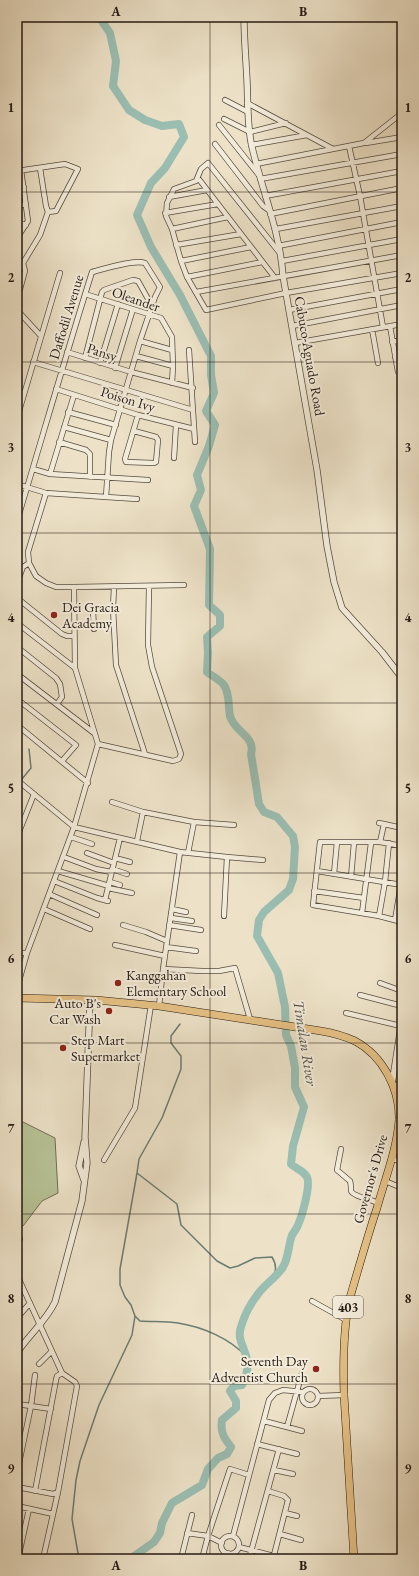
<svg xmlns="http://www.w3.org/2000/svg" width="419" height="1576" font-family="'EB Garamond',serif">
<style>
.green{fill:#b7c396;stroke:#6e6e54}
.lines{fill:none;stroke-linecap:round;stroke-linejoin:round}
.stream{stroke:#6b7c72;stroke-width:1.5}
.river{stroke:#9abeb2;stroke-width:8}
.minor-casing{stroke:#574c40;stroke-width:6}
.tertiary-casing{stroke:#574c40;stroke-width:7}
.secondary-casing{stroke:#251a13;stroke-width:8}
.primary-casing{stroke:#251a13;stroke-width:8}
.minor{stroke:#f3ecdb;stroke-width:4.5}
.tertiary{stroke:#f3ecdb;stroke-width:5.5}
.secondary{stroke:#f3ecdb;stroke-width:6}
.primary{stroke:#e6c184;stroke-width:7}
.grid{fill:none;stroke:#251a13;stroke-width:1;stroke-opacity:0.55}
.poi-dot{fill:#8f2418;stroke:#f3ecdb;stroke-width:1.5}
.labels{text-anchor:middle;stroke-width:4;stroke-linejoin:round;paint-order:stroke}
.shield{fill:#f3ecdb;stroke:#63594f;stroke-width:1}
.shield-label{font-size:13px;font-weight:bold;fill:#251a13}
.street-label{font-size:14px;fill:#251a13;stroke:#f3ecdb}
.poi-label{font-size:14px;fill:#251a13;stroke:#f3ecdb;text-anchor:start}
.water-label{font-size:15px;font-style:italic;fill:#4e534b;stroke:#f3ecdb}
.neatline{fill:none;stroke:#251a13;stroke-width:1.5}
.grid-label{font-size:13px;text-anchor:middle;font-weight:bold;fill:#251a13}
</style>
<rect width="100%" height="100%" fill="#ede2c8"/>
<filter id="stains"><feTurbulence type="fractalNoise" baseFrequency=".005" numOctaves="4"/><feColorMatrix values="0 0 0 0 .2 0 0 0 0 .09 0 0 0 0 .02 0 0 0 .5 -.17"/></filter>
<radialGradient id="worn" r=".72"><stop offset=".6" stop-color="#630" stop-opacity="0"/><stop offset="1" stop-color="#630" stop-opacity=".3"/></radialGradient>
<path class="green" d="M 17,1119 L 55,1138 L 58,1193 L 42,1201 L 23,1226 L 17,1229 Z"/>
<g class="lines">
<path class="stream" d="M 22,779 L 31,768 L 29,749
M 180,1024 L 171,1036 L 171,1043 L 181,1056 L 181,1069 L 162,1118 L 139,1159 L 137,1173 L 177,1204 L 181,1225 L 217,1261 L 230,1268 L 238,1266 L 255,1258 L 272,1257 C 277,1265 276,1270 273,1279
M 135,1316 L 140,1321 C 152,1322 165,1321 178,1323 C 203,1327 229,1338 247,1357
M 79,1559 L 72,1519 L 76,1480 L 80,1461 L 99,1405 L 132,1335 L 135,1316 L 131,1305 L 125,1297 L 120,1285 L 120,1269 L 137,1173"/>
<path class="river" d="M 99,17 L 110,33 L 116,61 L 113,86 L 129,110 L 145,120 L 162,126 L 179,124 L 184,137 L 165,168 L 151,183 L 137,215 L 151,247 L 180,295 L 211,356 L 211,375 L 214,393 L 206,411 L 215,425 L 209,446 L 197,475 L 201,490 L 194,506 L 210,549 L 209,605 L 220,615 L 220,626 L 207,637 L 208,653 L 207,672 C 212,676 220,680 224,685 C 230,694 228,706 230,716 C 234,732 256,736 251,754 L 259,804 L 264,812 L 277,817 L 293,836 L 295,847 L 293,879 L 289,890 L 264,912 L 259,920 L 257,936 L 278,973 L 285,1007 L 286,1035 L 291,1046 L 295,1068 L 295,1087 L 304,1107 L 293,1146 L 291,1164 C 296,1169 303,1170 307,1177 C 311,1185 302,1216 298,1225 C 297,1228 294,1232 292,1235 C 288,1246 289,1257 283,1267 C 276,1278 265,1284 258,1294 C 251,1303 244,1316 241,1327 C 234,1346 258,1355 242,1385 L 234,1386 L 230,1391 L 236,1401 L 236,1408 L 222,1420 C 220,1432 224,1438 231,1447 L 227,1454 L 218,1458 L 208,1469 L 202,1485 L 172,1503 L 162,1523 L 160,1533 L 154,1542 L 130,1559"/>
<g class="minor-casing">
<path id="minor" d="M 225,100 L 248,112
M 247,103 L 333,149 L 364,143 L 402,113
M 224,119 L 250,132 L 286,123
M 219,125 L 258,174
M 366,143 L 402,137
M 215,144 L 263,206 L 270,211
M 251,145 L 307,135
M 349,146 L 360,196 L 383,327
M 256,164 L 333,149
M 17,171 L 65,164 L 78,169 L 56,211 L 48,212
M 198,178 L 275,278
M 260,179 L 402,154
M 17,188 L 24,187
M 265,196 L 402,171
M 169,197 L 207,190
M 17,206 L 26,204
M 165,213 L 218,204
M 270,214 L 402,188
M 17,222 L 26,225
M 172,229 L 228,217
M 276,229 L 402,206
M 17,238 L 28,221 L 21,170
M 176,245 L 241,234
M 278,246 L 402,222
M 279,252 L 208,163 L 201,169 L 196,181 L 174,189 L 167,203 L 166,216 L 172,229 L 181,261 L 187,277 L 206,310 L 286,293 L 402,273
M 181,261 L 251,247
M 282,261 L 402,239
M 187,277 L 262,262
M 196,292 L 402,255
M 85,294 L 161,318 L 172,337 L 173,366 L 172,383
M 17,300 L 25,271 L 23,263 L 40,235 L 48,212 L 46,206 L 40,168
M 17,310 L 41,336
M 289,310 L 402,289
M 292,326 L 402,305
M 390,326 L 398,372 L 402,372
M 372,329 L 378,363
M 140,341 L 172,350
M 392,342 L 402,340
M 295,343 L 402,324
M 189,350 L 195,442
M 67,352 L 131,372 L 193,388
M 136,356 L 173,366
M 395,357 L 402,356
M 85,358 L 102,292 L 104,290 L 133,280 L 138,281 L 152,306
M 33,362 L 193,410
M 100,363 L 118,304
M 115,368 L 133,309
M 56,389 L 138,415 L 194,429
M 17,390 L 24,395
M 68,412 L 116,425
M 17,418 L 60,273
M 64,427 L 111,440
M 134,431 L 156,437 L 158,440 L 156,462 L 154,463 L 126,462 L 125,459 L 138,415
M 59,442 L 86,450 L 90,454 L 90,477
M 174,458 L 176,425
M 33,469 L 50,474 L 148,480
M 50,474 L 74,395
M 17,484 L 46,493 L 106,497 L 109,452 L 111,440 L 140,341 L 155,297 L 160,287 L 145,263 C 134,259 104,269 92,272 C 66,355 42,438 17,521
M 46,493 L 28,552 L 29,563 L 36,576 L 46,583 L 56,587 L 74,587 L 184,585
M 106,497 L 137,499
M 17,583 L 23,567 L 29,563
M 114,587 L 113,608 L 116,665 L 145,754
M 17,598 L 62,634 L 67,636 L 74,636
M 17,623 L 75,668
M 94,629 L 93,611 L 96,609 L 113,608
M 17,647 L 56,678 L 60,684 L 62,697 L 57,704
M 17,674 L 94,733
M 17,699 L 76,745 L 62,761
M 17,725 L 88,783
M 98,744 L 173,761 L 179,759 L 181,754 L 152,667 L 148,645 L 149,586
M 17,754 L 19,759 L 17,762
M 17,780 L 74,827 L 180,852 L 227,857 L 263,860
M 112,802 L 143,812 L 194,822 L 234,825
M 379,823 L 384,824 L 380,842 L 320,842 L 313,905 L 379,916 L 402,922
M 384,824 L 402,828
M 17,837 L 34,794
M 71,837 L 92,844
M 137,841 L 143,812
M 380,842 L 402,846
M 87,853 L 114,863
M 188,853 L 194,822
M 64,857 L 96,869 L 111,872
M 115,858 L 130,862
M 112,869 L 127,874
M 58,871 L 109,886
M 317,871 L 402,885
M 334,874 L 337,842
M 351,877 L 354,843
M 54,881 L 97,898 L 108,901
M 110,882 L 120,885
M 108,888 L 132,893
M 314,891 L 364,898
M 49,894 L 97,915
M 105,900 L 120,838
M 44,909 L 90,929
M 172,909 L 186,912
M 362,913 L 371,843
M 224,916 L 227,857
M 379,916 L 385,882 L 389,843
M 171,918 L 192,921
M 395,920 L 402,878
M 123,925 L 146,932 L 167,941
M 169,925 L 201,930
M 115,945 L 165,956
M 166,947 L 196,951
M 17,953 L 27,953
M 163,969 L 202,971 L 219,971 L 235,968 L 250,1019
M 380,983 L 402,991
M 17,988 L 27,953 L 74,827 L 98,744 L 75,668 L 74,587
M 360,995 L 402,1006
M 159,1006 L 163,969 L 180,852
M 346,1013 L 401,1026
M 396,1057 L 402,1058
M 341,1149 L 337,1170 L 350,1181 C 351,1184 351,1188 351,1191 C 353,1196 372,1200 378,1203
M 391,1159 L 402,1161
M 104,1160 L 135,1108 L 151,1005
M 385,1181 L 402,1188
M 17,1240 L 20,1239
M 17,1275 L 62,1373 L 75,1382 L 77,1386 L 58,1492 L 53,1494 L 17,1487
M 312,1301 L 346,1320
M 17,1318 L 30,1303
M 39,1364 L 51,1352
M302 1397a8 8 0 1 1 16 0a8 8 0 1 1-16 0Z
M 318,1396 L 344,1395
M 17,1404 L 51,1409
M 264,1421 L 302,1431
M 287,1427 L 302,1373
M 257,1444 L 297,1454
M 274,1470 L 293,1474
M 17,1473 L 31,1406 L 35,1375
M 35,1491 L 56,1380 L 57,1376 L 62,1373
M 268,1491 L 284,1496 L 288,1500 L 273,1559
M 17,1506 L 53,1514
M 285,1513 L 297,1516
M 187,1533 L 208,1536 L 222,1543
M 280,1534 L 301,1540
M 233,1536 L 269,1400 L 275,1393 L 283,1390 L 303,1392
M221 1545a9 9 0 1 1 18 0a9 9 0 1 1-18 0Z
M 239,1547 L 285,1559
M 18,1559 L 29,1509
M 43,1559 L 58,1492
M 181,1559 L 192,1515
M 202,1559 L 208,1536 L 230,1469 L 249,1475
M 226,1559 L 228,1553
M 249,1559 L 279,1449"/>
</g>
<g class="tertiary-casing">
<path id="tertiary" d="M 244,17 C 244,38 246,59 247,81 C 248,102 247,126 252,147 C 262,190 280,232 283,276 L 317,470 L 327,546 L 334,582 L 342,608 L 382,652 L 402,678
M 392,1084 L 402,1020
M 84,1180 L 79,1166 L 84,1142
M 17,1353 C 28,1336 46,1321 55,1302 L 82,1201 L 87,1163 L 85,1137 L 90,1000"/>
</g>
<g class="secondary-casing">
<path id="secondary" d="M 394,1086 L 402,1085"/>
</g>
<g class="primary-casing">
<path id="primary" d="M 17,998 L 96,1000 L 159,1006 L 321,1031 C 333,1033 344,1036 355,1041 C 383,1056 400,1089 399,1120 C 397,1149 385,1179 377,1208 C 367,1238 358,1270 349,1301 C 343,1332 343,1364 344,1395 L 354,1559"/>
</g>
<use href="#minor" class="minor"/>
<use href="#tertiary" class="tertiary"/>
<use href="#secondary" class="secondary"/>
<use href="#primary" class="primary"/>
</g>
<path class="grid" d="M 210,17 L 210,1559M 17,192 L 402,192M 17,362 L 402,362M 17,533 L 402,533M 17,703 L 402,703M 17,873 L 402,873M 17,1043 L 402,1043M 17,1214 L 402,1214M 17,1384 L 402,1384"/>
<g class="poi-dot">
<circle cx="54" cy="615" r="4"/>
<circle cx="118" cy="983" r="4"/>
<circle cx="109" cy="1011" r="4"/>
<circle cx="63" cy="1048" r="4"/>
<circle cx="316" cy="1369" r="4"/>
</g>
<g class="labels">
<rect class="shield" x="333" y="1296" width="30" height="22" rx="3"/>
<g class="shield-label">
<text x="348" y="1312">403</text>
</g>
<g class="street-label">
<text transform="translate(136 299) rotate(19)" y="5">Oleander</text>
<text transform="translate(66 317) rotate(-73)" y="5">Daffodil Avenue</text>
<text transform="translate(102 352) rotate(18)" y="5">Pansy</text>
<text transform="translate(310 356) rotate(80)" y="5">Cabuco-Aguado Road</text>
<text transform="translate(128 399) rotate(17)" y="5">Poison Ivy</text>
<text transform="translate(370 1179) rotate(-74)" y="5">Governor's Drive</text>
</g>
<g class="poi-label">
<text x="62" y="612">Dei Gracia<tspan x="62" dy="16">Academy</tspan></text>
<text x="126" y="980">Kanggahan<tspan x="126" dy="16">Elementary School</tspan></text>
<text x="101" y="1008" text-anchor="end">Auto B's<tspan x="101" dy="16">Car Wash</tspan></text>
<text x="71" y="1045">Step Mart<tspan x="71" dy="16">Supermarket</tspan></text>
<text x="308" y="1366" text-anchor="end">Seventh Day<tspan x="308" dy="16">Adventist Church</tspan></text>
</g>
<g class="water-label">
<text transform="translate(305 1043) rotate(81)" y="5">Timalan River</text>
</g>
</g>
<rect width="419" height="1576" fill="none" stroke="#ede2c8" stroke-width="44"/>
<rect x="22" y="22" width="375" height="1532" class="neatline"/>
<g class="grid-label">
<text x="116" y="16">A</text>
<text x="303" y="16">B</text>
<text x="11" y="112">1</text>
<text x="408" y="112">1</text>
<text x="11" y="282">2</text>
<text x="408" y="282">2</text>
<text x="11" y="452">3</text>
<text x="408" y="452">3</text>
<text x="11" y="622">4</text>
<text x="408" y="622">4</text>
<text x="11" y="793">5</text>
<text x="408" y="793">5</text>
<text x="11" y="963">6</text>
<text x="408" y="963">6</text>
<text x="11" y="1133">7</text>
<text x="408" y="1133">7</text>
<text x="11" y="1303">8</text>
<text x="408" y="1303">8</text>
<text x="11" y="1473">9</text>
<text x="408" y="1473">9</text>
<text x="116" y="1570">A</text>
<text x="303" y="1570">B</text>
</g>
<rect width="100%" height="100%" filter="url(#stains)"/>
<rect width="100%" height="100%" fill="url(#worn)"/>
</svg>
